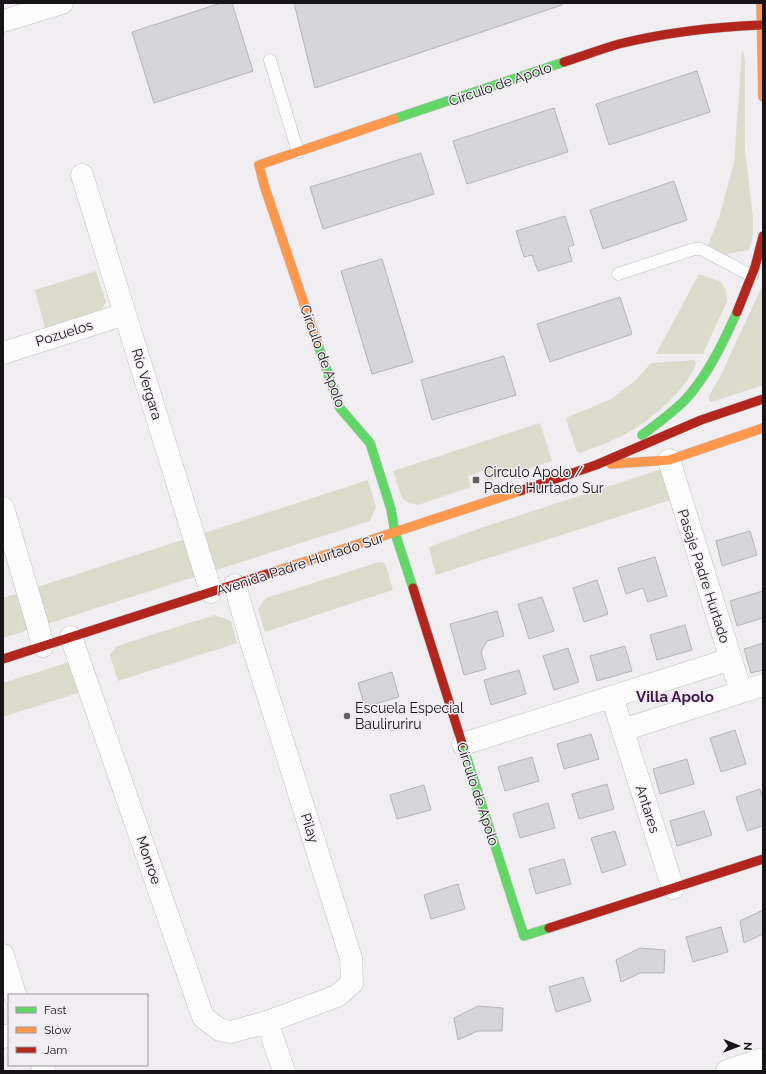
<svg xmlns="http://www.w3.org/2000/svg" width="766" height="1074" font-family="Raleway,sans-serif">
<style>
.green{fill:#dbdccc}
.building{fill:#d6d5d7;stroke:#b6b4b6}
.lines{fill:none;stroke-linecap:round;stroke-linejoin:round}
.lane-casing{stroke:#c1c0c2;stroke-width:13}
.street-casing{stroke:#c1c0c2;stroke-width:23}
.fast-casing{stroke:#c1c0c2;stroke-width:10}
.slow-casing{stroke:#c1c0c2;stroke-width:10}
.jam-casing{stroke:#c1c0c2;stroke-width:10}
.lane{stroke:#fdfcfd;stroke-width:12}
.street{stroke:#fdfcfd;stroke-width:22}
.fast{stroke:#63d668;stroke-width:9}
.slow{stroke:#ff974d;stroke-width:9}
.jam{stroke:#b3261e;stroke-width:9}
.poi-dot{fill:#626063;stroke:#f1edf2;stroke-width:1.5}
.labels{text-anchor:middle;stroke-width:3;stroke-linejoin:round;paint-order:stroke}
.street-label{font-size:14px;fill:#161416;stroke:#f1edf2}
.poi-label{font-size:14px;fill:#161416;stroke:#f1edf2;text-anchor:start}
.neighbourhood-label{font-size:15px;font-weight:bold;fill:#41184c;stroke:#f1edf2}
</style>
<rect width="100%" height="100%" fill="#f0eef1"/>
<path class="green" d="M 742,50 L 744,55 L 745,61 L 745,151 L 753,217 L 753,235 L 749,250 L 727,254 L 735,261 L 706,251 L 720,214 L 734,163 Z
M 96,271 L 106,302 L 101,310 L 45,328 L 35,290 Z
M 699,274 L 721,282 L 726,290 L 727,301 L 703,354 L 656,354 Z
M 763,284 L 763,385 L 711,402 L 709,400 L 709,396 L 720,377 Z
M 694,360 L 696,363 C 691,385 651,420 631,431 C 617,439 601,445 586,451 L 580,453 L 576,450 L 566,418 L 611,399 L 637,379 L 651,363 Z
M 540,423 L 552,461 L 486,482 L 483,471 L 468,476 L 471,487 L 418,505 L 409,503 L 402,498 L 393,471 Z
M 665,468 L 674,499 L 436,575 L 429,547 L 478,529 Z
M 368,480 L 376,507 L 370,521 L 3,638 L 3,598 Z
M 379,562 L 385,563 L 393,590 L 265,632 L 258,609 L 266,598 Z
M 215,615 L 231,621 L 237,643 L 118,681 L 110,655 L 117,646 Z
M 72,661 L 84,691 L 3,717 L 3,683 Z"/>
<path class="building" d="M 221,3 L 232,3 L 253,71 L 154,103 L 132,32 Z
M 294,3 L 561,3 L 562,5 L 315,88 Z
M 697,71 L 710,112 L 609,145 L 596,104 Z
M 554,108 L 568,152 L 467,184 L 453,141 Z
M 421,153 L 434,194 L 323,229 L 310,187 Z
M 674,181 L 687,220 L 603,249 L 590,210 Z
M 565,216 L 574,245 L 568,247 L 572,261 L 538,271 L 532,255 L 524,257 L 516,231 Z
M 382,259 L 413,362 L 372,374 L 341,271 Z
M 620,297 L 632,334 L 550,362 L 537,324 Z
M 504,356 L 516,395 L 432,420 L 421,380 Z
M 750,531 L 757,555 L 722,566 L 716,541 Z
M 655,557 L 667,596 L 648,602 L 643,588 L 626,594 L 618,568 Z
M 597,580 L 608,614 L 584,622 L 573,588 Z
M 763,591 L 763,618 L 737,626 L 730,601 Z
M 542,597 L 554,631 L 529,639 L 518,604 Z
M 497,611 L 504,636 L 487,641 L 481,652 L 486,669 L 464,675 L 450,624 Z
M 685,625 L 692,650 L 657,660 L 650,635 Z
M 763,643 L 763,670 L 751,673 L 744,649 Z
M 625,646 L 632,671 L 597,681 L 590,656 Z
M 568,648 L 579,682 L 554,690 L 543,656 Z
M 519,670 L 526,694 L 491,705 L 484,680 Z
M 392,672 L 399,697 L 365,707 L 358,683 Z
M 735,730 L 746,764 L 721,772 L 710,738 Z
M 591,734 L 599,759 L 564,769 L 557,744 Z
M 532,757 L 539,781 L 505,791 L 498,767 Z
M 687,759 L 694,784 L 660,794 L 653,769 Z
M 607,784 L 614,809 L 579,819 L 572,794 Z
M 424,785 L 431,810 L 397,819 L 390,795 Z
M 760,789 L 763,798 L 763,826 L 747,831 L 736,797 Z
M 548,803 L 555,828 L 520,838 L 513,814 Z
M 704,811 L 712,835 L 677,846 L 670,821 Z
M 615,831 L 626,865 L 602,873 L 591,838 Z
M 564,859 L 571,884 L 536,894 L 529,869 Z
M 458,884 L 465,909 L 431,919 L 424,895 Z
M 763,910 L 763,934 L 744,943 L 740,921 Z
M 721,927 L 728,952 L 693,962 L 686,937 Z
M 640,948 L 665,950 L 664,973 L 640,973 L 621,982 L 616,960 Z
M 583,977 L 591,1001 L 556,1012 L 549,987 Z
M 478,1006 L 503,1008 L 502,1031 L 478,1031 L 458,1040 L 454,1018 Z"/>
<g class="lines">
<g class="lane-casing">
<path id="lane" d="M 270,60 L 298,152
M 618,274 L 694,249 L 701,249 L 752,276"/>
</g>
<g class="street-casing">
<path id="street" d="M 3,21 L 62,3
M 82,175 L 211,592
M 3,353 L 125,314
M 669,460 L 741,692
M 3,508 L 37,623 L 43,646
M 71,637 L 203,1017 L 220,1030 L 231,1032 L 267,1022 L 337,996 L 352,983 L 351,958 L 251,641 L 235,585
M 612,697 L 673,888
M 623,730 L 763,685
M 463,744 L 731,659
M 3,955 L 15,995
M 267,1022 L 284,1071
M 3,1037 L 9,1035
M 42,1065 L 44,1071
M 727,1071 L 763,1059"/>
</g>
<g class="fast-casing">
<path id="fast" d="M 394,119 L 564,62
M 317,342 L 340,408 L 370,443 L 391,509 L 395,533 L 413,588
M 642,435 C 657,424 672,413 685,400 C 708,375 723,343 737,312
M 462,743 L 524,936 L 549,928"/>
</g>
<g class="slow-casing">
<path id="slow" d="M 761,3 L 763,97
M 317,342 L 264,185 L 259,165 L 394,119
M 611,464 L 669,460 L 763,428
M 273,572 L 520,491"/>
</g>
<g class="jam-casing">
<path id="jam" d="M 564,62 C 583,56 601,49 619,44 C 663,33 716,27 761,25
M 737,312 L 755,267 L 763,236
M 520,491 L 596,465 L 701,420 L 763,399
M 413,588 L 462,743
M 3,659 L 273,572
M 549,928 L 763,859"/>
</g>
<use href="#lane" class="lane"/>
<use href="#street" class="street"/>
<use href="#fast" class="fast"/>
<use href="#slow" class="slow"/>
<use href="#jam" class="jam"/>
</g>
<g class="poi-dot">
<rect x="472" y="476" width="8" height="8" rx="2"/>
<circle cx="347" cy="716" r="4"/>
</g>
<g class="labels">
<g class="street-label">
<text transform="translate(500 84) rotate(-19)" y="5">Círculo de Apolo</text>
<text transform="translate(64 333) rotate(-17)" y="5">Pozuelos</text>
<text transform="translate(323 356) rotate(70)" y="5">Círculo de Apolo</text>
<text transform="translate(147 384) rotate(73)" y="5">Río Vergara</text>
<text transform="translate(300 564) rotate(-18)" y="5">Avenida Padre Hurtado Sur</text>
<text transform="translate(704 576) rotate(72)" y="5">Pasaje Padre Hurtado</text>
<text transform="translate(478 794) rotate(72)" y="5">Círculo de Apolo</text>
<text transform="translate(648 809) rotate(72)" y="5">Antares</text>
<text transform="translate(310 828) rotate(72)" y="5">Pilay</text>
<text transform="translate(149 860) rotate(71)" y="5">Monroe</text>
</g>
<g class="poi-label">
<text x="484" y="477">Circulo Apolo /<tspan x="484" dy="16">Padre Hurtado Sur</tspan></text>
<text x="355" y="713">Escuela Especial<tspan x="355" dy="16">Bauliruriru</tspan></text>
</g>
<g class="neighbourhood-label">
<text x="675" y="702">Villa Apolo</text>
</g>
</g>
<rect width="766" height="1074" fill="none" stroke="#161416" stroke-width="8"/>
<rect x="8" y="994" width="140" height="72" fill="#f1edf2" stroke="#99969a"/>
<rect x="16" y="1007" width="20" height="6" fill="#63d668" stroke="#99969a"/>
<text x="44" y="1014" font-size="12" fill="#161416">Fast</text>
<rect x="16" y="1027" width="20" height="6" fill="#ff974d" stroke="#99969a"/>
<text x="44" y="1034" font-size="12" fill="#161416">Slow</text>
<rect x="16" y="1047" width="20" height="6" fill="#b3261e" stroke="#99969a"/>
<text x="44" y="1054" font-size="12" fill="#161416">Jam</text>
<g transform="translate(738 1046) rotate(91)" stroke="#f1edf2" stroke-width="3" paint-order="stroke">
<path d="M0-3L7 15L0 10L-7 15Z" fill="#161416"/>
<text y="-6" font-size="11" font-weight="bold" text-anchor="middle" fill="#161416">N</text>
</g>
</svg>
